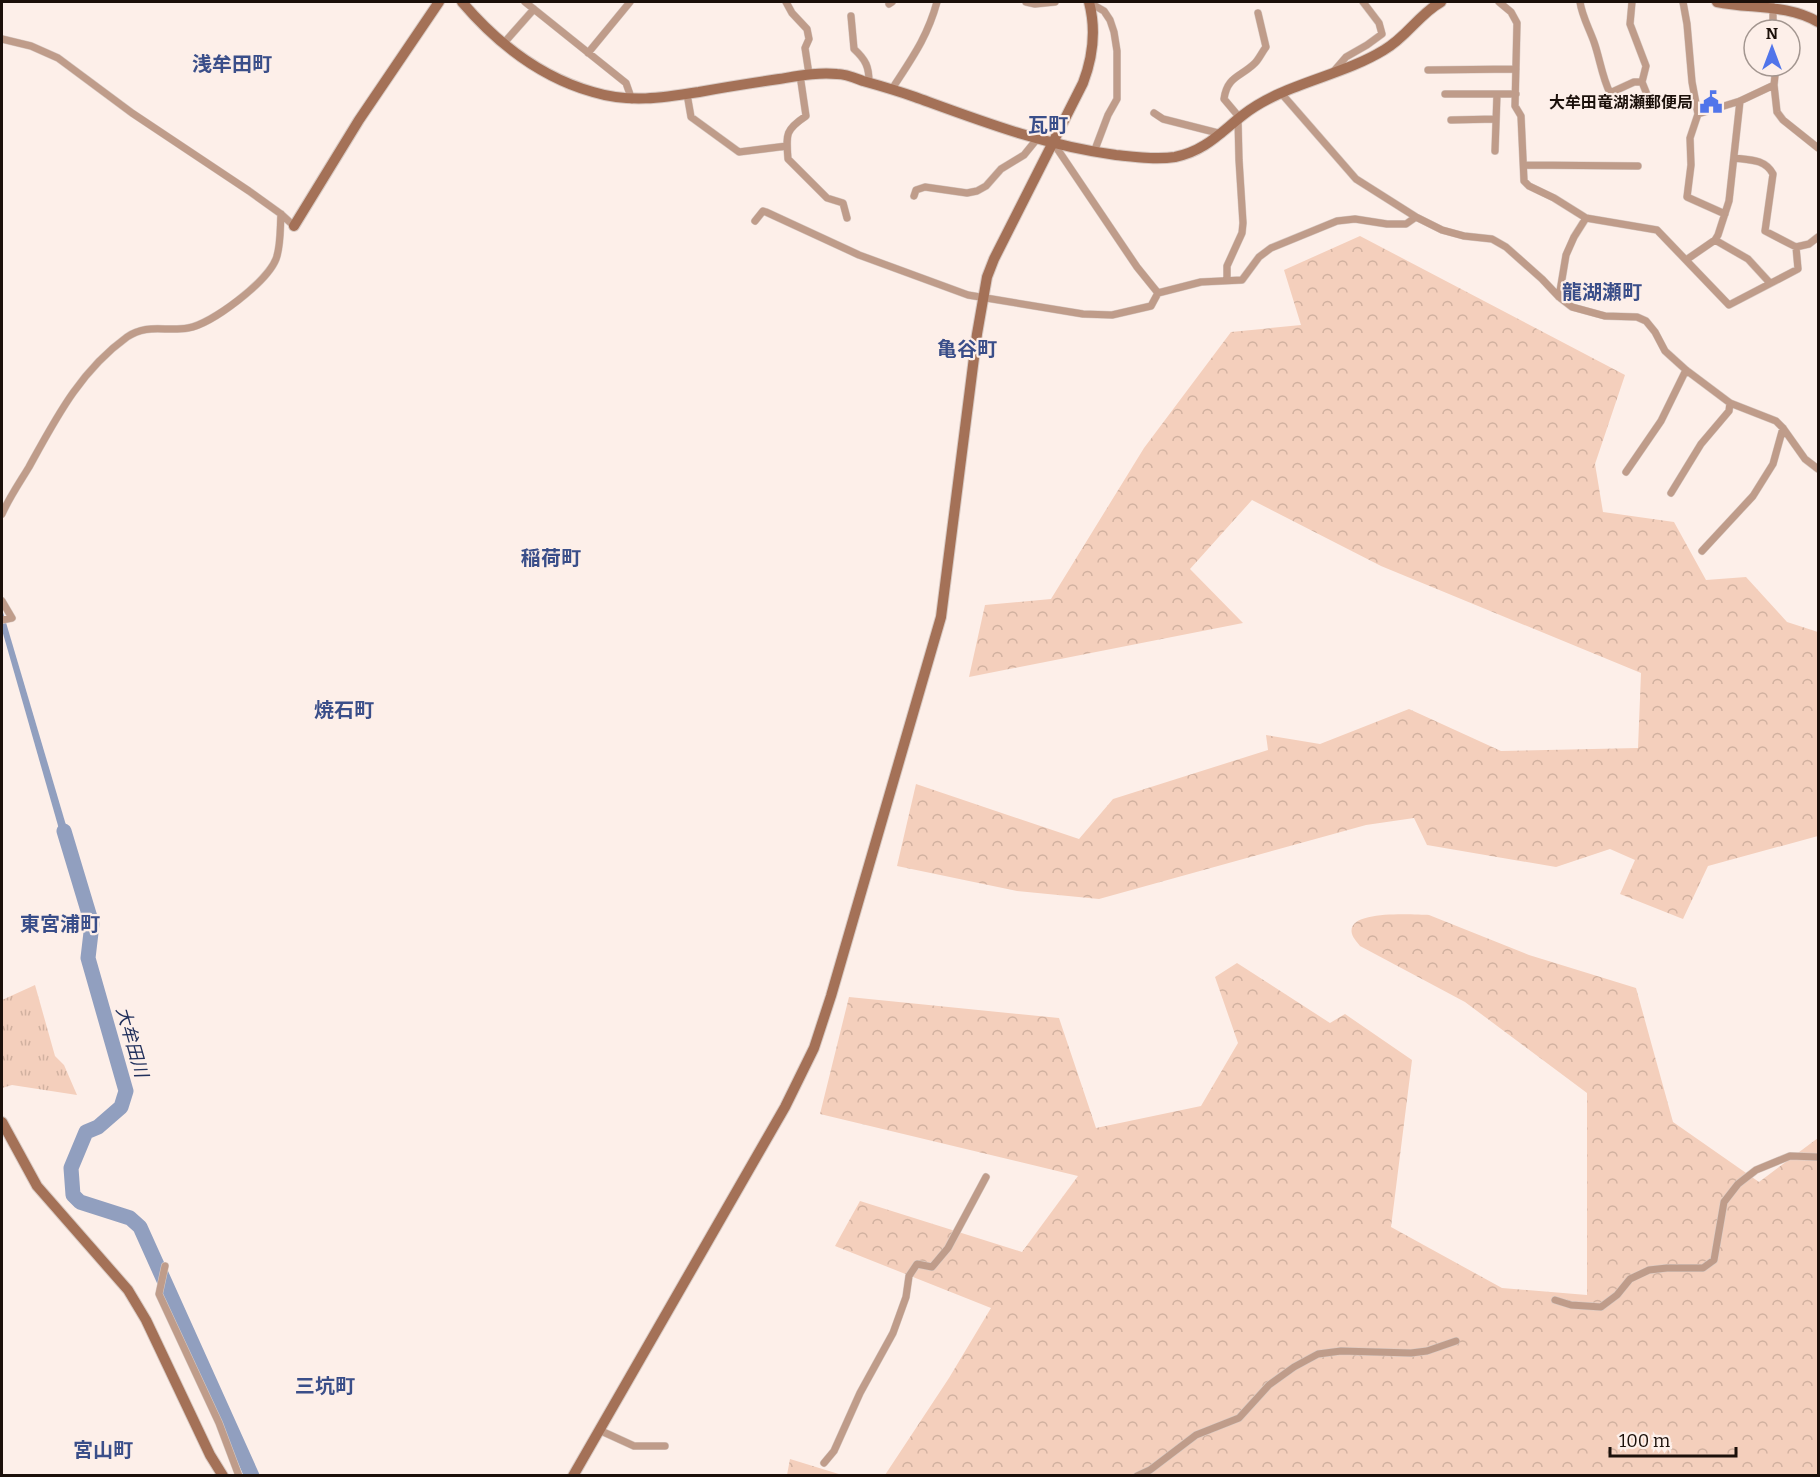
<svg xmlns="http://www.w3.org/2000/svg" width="1820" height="1477" font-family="Bitter,'Noto Sans JP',serif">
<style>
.forest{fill:url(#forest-crowns)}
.park{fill:url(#park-tufts)}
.water{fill:#919fbf}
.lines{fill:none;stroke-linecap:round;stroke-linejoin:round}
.river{stroke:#919fbf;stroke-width:15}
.street-casing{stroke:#d9cbc5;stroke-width:8}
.secondary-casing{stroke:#d9cbc5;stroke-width:12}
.street{stroke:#bf9c8a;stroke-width:7}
.secondary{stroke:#a47157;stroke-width:10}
.labels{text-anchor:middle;stroke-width:4.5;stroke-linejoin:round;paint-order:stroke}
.poi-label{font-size:16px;font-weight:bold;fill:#1b100a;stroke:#fdefe9;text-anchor:end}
.water-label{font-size:18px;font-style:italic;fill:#21305c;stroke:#fdefe9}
.quarter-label{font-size:20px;font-weight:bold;fill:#3a4e89;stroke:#fdefe9}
</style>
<defs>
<pattern id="forest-crowns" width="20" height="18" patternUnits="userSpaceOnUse" patternTransform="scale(1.5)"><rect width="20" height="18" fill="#f4cfbc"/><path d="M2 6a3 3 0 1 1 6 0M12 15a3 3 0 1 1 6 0" fill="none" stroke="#d1b1a0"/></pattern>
<pattern id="park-tufts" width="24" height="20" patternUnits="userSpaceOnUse" patternTransform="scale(1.5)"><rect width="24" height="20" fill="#f4cfbc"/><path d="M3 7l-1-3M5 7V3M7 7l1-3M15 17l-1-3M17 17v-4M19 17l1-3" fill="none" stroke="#d1b1a0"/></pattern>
</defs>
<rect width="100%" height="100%" fill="#fdefe9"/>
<path class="forest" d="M 1360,236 L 1625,375 L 1595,464 L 1603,512 L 1674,522 L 1706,580 L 1746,577 L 1787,622 L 1818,632 L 1818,836 L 1708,866 L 1683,919 L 1620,894 L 1635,860 L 1610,849 L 1556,867 L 1427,845 L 1414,818 L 1366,825 L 1099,899 L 1017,891 L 897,866 L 916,784 L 1079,839 L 1113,799 L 1268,750 L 1266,735 L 1320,744 L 1409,709 L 1501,751 L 1638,748 L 1641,673 L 1381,566 L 1252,500 L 1190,569 L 1243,623 L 969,677 L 985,605 L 1051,599 L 1144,448 L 1231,332 L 1301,325 L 1284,270 Z
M 1429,915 L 1529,955 L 1636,988 L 1673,1122 L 1759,1182 L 1818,1138 L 1818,1475 L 885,1475 L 949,1378 L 991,1308 L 835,1246 L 860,1201 L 1022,1252 L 1078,1176 L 820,1114 L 849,997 L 1059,1018 L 1096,1128 L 1201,1106 L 1238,1043 L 1215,977 L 1237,963 L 1330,1023 L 1345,1014 L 1412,1060 L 1391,1227 L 1502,1288 L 1587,1295 L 1587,1093 L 1465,1002 L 1360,946 C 1358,943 1353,938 1352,934 C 1345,909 1415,915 1429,915 Z
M 790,1459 L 842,1475 L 787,1475 Z"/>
<path class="park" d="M 35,985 L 55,1056 L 64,1065 L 77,1095 L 12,1085 L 2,1088 L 2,1000 Z"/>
<path class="water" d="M 2,609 L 71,842 L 67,857 L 2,630 Z"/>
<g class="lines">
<path class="river" d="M 64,831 L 92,924 L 88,958 L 126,1091 L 121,1107 L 98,1127 L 86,1132 L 71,1168 L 73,1195 L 80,1202 L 130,1218 L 140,1227 L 252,1476"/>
<g class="street-casing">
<path id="street" d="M 525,2 L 626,83 L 632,100
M 786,2 L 792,13 L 807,29 L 809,39 L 805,48 L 809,74
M 1026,2 L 1035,4 L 1055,2
M 1499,2 L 1511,12 L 1517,23 L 1515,106 L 1521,116 L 1524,181 L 1529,186 L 1554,198 L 1586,218 L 1657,230 L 1729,305 L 1798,269 L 1796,247 L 1809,244 L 1818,237
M 1580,2 C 1582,16 1589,28 1594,42 C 1600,59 1602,77 1610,93 L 1634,82 L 1642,82 L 1650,102
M 1632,2 L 1630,24 L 1646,66 L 1642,82
M 1683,2 L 1687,24 L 1692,82 L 1698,114 L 1690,138 L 1691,165 L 1687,197 L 1725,214
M 1770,2 L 1773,8 L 1773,30
M 1090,3 L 1104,11 L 1110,20 L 1114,32 L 1117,51 L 1117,99 L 1108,115 L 1094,152
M 889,4 L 892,2
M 851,16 L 854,49 C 866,60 869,67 869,82
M 2,39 L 31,46 L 58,58 L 132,113 L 249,191 L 281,214 L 294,226
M 503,44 L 534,9
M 588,53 L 630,2
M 1428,70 L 1516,69
M 1333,72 L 1346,57 L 1367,45 L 1382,34 L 1379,23 L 1363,2
M 800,75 L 806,116 C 785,130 786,134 788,159 L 827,198 L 843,203 L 847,218
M 1774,85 L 1777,112 L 1783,120 L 1818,148
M 892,89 C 912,58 927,38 937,2
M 1281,93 L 1356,179 L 1416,217 L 1442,230 L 1464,236 L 1492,239 L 1506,247 L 1542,279 L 1559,297 L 1572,307 L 1605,316 L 1637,317 L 1646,321 L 1655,332 L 1665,351 L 1686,370 L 1730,403 L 1776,421 L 1783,428 L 1805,459 L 1818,469
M 687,94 L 691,117 L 739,152 L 787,146
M 1445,94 L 1516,94
M 1154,113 L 1163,119 L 1222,134
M 1698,114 L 1740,101 L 1774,85 L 1776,66
M 1240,118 L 1224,99 C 1227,76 1241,77 1255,63 C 1259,59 1262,52 1266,47 L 1258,13
M 1451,120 L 1496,119
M 1054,144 L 1137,267 L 1158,293
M 1495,151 L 1497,94
M 1734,158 C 1750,160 1765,159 1773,174 L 1765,231 L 1796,247
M 1524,165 L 1638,166
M 914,196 L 916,190 L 925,187 L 967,193 L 977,191 L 986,186 L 1001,169 L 1024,155 L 1037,139
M 755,221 L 763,211 L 766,212 L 859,255 L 968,295 L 1083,314 L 1112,315 L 1151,306 L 1158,293 L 1201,282 L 1242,280 L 1259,257 L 1271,248 L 1337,221 L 1355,219 L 1387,224 L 1406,224 L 1416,217
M 1715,240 L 1748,259 L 1770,283
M 1686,260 L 1715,240 L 1718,235 L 1729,201 L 1740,101
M 1227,280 L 1227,266 L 1242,233 L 1243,223 L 1239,160 L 1238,120
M 1559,297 L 1566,255 L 1574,237 L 1586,218
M 1626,472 L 1661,421 L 1686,370
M 1671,493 L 1701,444 L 1729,411 L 1730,403
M 2,514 C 9,498 20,482 29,467 C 56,418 80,371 127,337 C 147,323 166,332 188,328 C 212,324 267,282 276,259 C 281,246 280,228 281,214
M 1702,551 L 1753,496 L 1773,464 L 1783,428
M 2,601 L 12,618 L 2,620
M 165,1266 L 159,1294 L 219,1423 L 239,1476
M 1555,1300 L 1571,1305 L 1601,1307 L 1617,1295 L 1630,1279 L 1649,1270 L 1667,1268 L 1703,1268 L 1714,1260 L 1724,1202 L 1738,1184 L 1756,1170 L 1790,1156 L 1818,1157
M 599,1430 L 634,1446 L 665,1446
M 824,1463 L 834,1451 L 860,1393 L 893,1333 L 906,1297 L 909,1276 L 917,1264 L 932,1267 L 948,1248 L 986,1177
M 1137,1476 L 1150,1470 L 1196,1435 L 1239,1418 L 1269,1385 L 1294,1367 L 1318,1354 L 1341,1351 L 1411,1353 L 1427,1351 L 1456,1341"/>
</g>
<g class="secondary-casing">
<path id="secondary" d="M 462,2 C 497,43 540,77 593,92 C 629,103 662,98 699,92 C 726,87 752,83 779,79 C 798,76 818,72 837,74 C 846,74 855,78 863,81 C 881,86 898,91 915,97 C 981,121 1046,146 1116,155 C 1135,157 1156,160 1175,157 C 1205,151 1220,133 1243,115 C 1284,83 1340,77 1384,50 C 1407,37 1419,14 1441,2
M 1717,2 C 1751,9 1787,4 1818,22
M 294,226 L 359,120 L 439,2
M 2,1122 L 37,1186 L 128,1290 L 146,1320 L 210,1455 L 223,1476
M 573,1476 L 785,1107 L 814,1048 L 831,996 L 941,617 L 977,334 L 987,277 L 994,259 L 1083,83 C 1093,57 1096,29 1089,2"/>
</g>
<use href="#street" class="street"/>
<use href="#secondary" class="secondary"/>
</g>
<defs>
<g id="civic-bare" transform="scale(1.8)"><path d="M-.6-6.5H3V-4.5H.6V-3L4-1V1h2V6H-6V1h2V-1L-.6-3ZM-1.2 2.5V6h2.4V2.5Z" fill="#5175ea" stroke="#fdefe9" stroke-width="2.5" paint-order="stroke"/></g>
</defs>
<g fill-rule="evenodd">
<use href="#civic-bare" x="1711" y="102"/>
</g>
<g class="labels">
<g class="poi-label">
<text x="1693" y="108">大牟田竜湖瀬郵便局</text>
</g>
<g class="water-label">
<text transform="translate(132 1042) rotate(74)" y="6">大牟田川</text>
</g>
<g class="quarter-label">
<text x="232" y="71">浅牟田町</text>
<text x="1048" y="132">瓦町</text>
<text x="1602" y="299">龍湖瀬町</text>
<text x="967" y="356">亀谷町</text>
<text x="551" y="565">稲荷町</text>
<text x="344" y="717">焼石町</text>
<text x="60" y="931">東宮浦町</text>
<text x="325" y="1393">三坑町</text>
<text x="103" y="1457">宮山町</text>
</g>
</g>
<rect width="1820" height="1477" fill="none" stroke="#1b100a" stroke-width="6"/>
<g transform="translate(1772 48)"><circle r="28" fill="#fdefe9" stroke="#a39690" stroke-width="1.5"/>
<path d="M0-4.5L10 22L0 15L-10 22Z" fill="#5175ea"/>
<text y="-9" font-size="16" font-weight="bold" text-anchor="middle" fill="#1b100a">N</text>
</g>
<path d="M1610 1447v9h126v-9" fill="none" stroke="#1b100a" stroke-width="3"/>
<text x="1619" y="1447" font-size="18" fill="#1b100a" stroke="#fdefe9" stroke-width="4.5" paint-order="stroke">100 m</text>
</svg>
